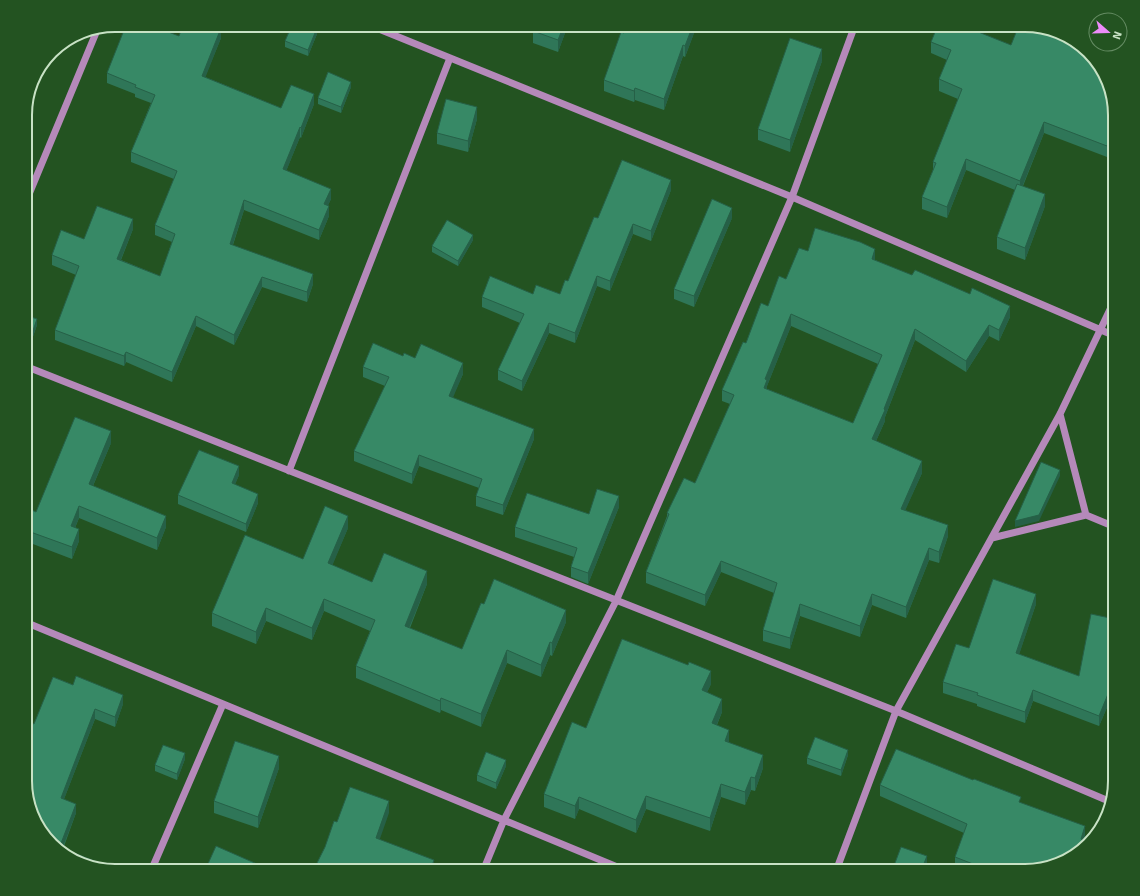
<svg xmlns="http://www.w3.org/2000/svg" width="1140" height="896" font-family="Signika,sans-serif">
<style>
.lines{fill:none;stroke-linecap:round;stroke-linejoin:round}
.minor{stroke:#b589ba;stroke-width:7}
.wall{fill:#2f7658;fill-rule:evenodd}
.shaded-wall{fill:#266047}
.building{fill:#378966;stroke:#266047;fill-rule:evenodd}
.rim{fill:none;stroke:#c8e2c5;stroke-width:2}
</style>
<rect width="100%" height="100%" fill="#235321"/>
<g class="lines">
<path class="minor" d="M 369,25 L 792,197 L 1115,336
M 25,204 L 98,28
M 25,366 L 896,711 L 1111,802
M 1060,414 L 1086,515
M 289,471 L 450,58
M 992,538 L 1086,515 L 1115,527
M 25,622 L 627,871
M 151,871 L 223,704
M 483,871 L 504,820 L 616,601 L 792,197 L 855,25
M 836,871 L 896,711 L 1060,414 L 1115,299"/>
</g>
<path class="wall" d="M 535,25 L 568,25 L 558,52 L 533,43 L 533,31 Z
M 627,25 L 697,25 L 685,57 L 683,56 L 664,110 L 635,100 L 634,102 L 604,91 L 604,80 L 624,33 Z
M 317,34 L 308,56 L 285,47 L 285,41 Z
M 179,36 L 221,38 L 205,77 L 281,108 L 314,104 L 301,138 L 300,137 L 286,171 L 331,199 L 328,205 L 329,216 L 319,240 L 244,210 L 233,245 L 313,284 L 307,302 L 262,287 L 234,345 L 196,326 L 172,382 L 126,362 L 124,366 L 55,340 L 55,330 L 76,275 L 52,265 L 52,255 L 84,239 L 133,229 L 121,260 L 160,276 L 172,242 L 155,235 L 155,225 L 174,179 L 131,162 L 131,152 L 151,103 L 135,97 L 135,94 L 107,83 L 107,73 Z
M 931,42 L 1115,115 L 1115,136 L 1107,157 L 1044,133 L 1023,186 L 1045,206 L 1025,260 L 997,249 L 997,237 L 1015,190 L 966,170 L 947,218 L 922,209 L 922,197 L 933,170 L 933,162 L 958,99 L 939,91 L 939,79 L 947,60 L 931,53 Z
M 822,61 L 790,152 L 758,140 L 758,129 Z
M 351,87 L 341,113 L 318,104 L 318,98 Z
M 477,119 L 468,152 L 437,144 L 437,133 Z
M 671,190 L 651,241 L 633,234 L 610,291 L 597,286 L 575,343 L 549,333 L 522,391 L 498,380 L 498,370 L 520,323 L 482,307 L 482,297 L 533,294 L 560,294 L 568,281 L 598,218 Z
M 732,218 L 694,307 L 674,299 L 674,289 Z
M 473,240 L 458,266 L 432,252 L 432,246 Z
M 808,251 L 875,260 L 1010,317 L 999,341 L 989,336 L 966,372 L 915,340 L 885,417 L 885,421 L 876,441 L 922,473 L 905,510 L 948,536 L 939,563 L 929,560 L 906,618 L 872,605 L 860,637 L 800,616 L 790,649 L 763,641 L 763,630 L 774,593 L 721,572 L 705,606 L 646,583 L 646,572 L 667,516 L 667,513 L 695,483 L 730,404 L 722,401 L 722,390 L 746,343 L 768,306 L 786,279 ZM 791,326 L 878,364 L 853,423 L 767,389 L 767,386 Z
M 25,315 L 37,325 L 30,345 L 25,343 Z
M 403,356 L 415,358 L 463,374 L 452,398 L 534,439 L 503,515 L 476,506 L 476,496 L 479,488 L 419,466 L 412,484 L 354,461 L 354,451 L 385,386 L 363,377 L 363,367 Z
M 111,443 L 93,486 L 166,527 L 157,550 L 79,518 L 75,528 L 79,541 L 72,559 L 25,541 L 25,507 L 36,512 Z
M 239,475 L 235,484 L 258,503 L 246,532 L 178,504 L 178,495 Z
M 619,507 L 588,584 L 571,577 L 571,567 L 574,557 L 515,537 L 515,527 L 589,514 Z
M 348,528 L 332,565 L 372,582 L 427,584 L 410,628 L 462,649 L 484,604 L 566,622 L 552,656 L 550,655 L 541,677 L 507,663 L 481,727 L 441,710 L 440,713 L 356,678 L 356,666 L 370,631 L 324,611 L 312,640 L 266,621 L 256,644 L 212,626 L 212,613 L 303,559 Z
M 1036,604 L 1019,654 L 1079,676 L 1110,618 L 1115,604 L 1115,707 L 1108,705 L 1099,726 L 1033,701 L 1025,723 L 977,706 L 977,704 L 943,693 L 943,682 L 969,648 Z
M 53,677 L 123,704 L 115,727 L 95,719 L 64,799 L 76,813 L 63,849 L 56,849 L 34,724 Z
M 711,684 L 707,692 L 722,712 L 717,725 L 729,743 L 763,768 L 755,791 L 751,790 L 745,805 L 721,797 L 710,831 L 646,809 L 636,833 L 579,809 L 575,819 L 544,807 L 544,794 L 586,728 Z
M 848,755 L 841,776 L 807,764 L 807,758 Z
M 185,759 L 177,780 L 155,771 L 155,765 Z
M 506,766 L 496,789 L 477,781 L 477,775 Z
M 279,768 L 258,828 L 214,813 L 214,801 Z
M 880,785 L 1021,803 L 1085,837 L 1084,841 L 1025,871 L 963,871 L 955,868 L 955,857 L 964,833 L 880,796 Z
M 207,866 L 257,871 L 207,871 Z"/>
<path class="shaded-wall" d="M 564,25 L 568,25 L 558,52 L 558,40 Z
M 693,25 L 697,25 L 685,57 L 685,46 Z
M 221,28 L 221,38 L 202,86 L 202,76 Z
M 317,28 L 317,34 L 308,56 L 308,50 Z
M 683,45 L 683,56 L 664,110 L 664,99 Z
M 822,49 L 822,61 L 790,152 L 790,140 Z
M 351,82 L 351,87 L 341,113 L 341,107 Z
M 635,88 L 635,100 L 634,102 L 634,91 Z
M 314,94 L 314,104 L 301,138 L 301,128 Z
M 477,107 L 477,119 L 468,152 L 468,141 Z
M 1044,122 L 1044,133 L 1020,192 L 1020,181 Z
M 1115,124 L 1115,136 L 1107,157 L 1107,146 Z
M 300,127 L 300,137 L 283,179 L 283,169 Z
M 966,159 L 966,170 L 947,218 L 947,207 Z
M 671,180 L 671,190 L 651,241 L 651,231 Z
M 331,189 L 331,199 L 324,214 L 324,204 Z
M 1045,194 L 1045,206 L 1025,260 L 1025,248 Z
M 244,200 L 244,210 L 230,253 L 230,244 Z
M 329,206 L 329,216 L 319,240 L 319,230 Z
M 732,208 L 732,218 L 694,307 L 694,296 Z
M 133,219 L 133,229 L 117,269 L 117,259 Z
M 633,224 L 633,234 L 610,291 L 610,281 Z
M 473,235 L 473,240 L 458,266 L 458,261 Z
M 875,249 L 875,260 L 872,270 L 872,259 Z
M 313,274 L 313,284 L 307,302 L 307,292 Z
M 597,276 L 597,286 L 575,343 L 575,333 Z
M 262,277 L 262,287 L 234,345 L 234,335 Z
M 1010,306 L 1010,317 L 999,341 L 999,330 Z
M 791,314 L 791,326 L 767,386 L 767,391 L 764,388 L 765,379 Z
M 196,316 L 196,326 L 172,382 L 172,372 Z
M 37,319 L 37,325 L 30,345 L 30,339 Z
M 549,323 L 549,333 L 522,391 L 522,381 Z
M 989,325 L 989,336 L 966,372 L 966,361 Z
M 915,329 L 915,340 L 885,417 L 885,421 L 872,450 L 872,439 Z
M 126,352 L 126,362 L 124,366 L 124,356 Z
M 463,363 L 463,374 L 449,407 L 449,396 Z
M 534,429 L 534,439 L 503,515 L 503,505 Z
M 111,431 L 111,443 L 89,495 L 89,484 Z
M 419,455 L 419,466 L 412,484 L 412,474 Z
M 922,461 L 922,473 L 901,520 L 901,509 Z
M 239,466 L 239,475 L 232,492 L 232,483 Z
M 1060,470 L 1060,476 L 1039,521 L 1015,527 L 1015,521 Z
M 258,494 L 258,503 L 246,532 L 246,524 Z
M 619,496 L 619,507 L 588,584 L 588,573 Z
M 79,506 L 79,518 L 71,537 L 71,526 Z
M 166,516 L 166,527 L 157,550 L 157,538 Z
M 348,516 L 348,528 L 328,576 L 328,563 Z
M 948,525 L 948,536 L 939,563 L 939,552 Z
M 79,529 L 79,541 L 72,559 L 72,547 Z
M 929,548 L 929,560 L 906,618 L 906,607 Z
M 721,561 L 721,572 L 705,606 L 705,595 Z
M 427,571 L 427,584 L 405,638 L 405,626 Z
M 872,594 L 872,605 L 860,637 L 860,626 Z
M 1036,594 L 1036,604 L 1016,664 L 1016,653 Z
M 324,599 L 324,611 L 312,640 L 312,628 Z
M 800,604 L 800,616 L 790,649 L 790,638 Z
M 266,608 L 266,621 L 256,644 L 256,632 Z
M 566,610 L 566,622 L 552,656 L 552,643 Z
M 550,642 L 550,655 L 541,677 L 541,665 Z
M 507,650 L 507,663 L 481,727 L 481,714 Z
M 711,671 L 711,684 L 702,703 L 702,690 Z
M 1033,690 L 1033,701 L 1025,723 L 1025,712 Z
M 1108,694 L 1108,705 L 1099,726 L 1099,716 Z
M 123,695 L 123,704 L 115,727 L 115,717 Z
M 441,698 L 441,710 L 440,713 L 440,701 Z
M 722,699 L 722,712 L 712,736 L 712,723 Z
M 95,709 L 95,719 L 61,807 L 61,798 Z
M 729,730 L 729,742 L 725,754 L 725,741 Z
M 848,750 L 848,755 L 841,776 L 841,770 Z
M 185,753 L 185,759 L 177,780 L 177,774 Z
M 763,755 L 763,768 L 755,791 L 755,778 Z
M 279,756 L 279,768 L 258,828 L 258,817 Z
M 506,760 L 506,766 L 496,789 L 496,783 Z
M 751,777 L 751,790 L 745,805 L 745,792 Z
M 721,784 L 721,797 L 710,831 L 710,818 Z
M 646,796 L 646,809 L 636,833 L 636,820 Z
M 579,797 L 579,809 L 575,819 L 575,806 Z
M 389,801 L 389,813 L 376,850 L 376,838 Z
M 76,804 L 76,813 L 61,852 L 60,846 Z
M 1085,826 L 1085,837 L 1081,849 L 1081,839 Z
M 927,856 L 927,867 L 925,871 L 921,871 Z
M 434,860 L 434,871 L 430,871 Z
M 257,864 L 257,871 L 254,871 Z"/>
<path class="building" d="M 126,25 L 150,25 L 179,36 L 183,25 L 215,25 L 221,28 L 202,76 L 281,108 L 291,85 L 314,94 L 301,128 L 300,127 L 283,169 L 331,189 L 324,204 L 329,206 L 319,230 L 244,200 L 230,244 L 313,274 L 307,292 L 262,277 L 234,335 L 196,316 L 172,372 L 126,352 L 124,356 L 55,330 L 79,266 L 52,255 L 61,230 L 84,239 L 97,206 L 133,219 L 117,259 L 160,276 L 175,234 L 155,225 L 177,171 L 131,152 L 155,95 L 135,87 L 136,85 L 107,73 Z
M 292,25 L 310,25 L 317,28 L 308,50 L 285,41 Z
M 535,25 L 564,25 L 558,40 L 533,31 Z
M 627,25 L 693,25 L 685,46 L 683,45 L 664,99 L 635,88 L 634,91 L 604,80 L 621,32 L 624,33 Z
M 938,25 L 961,25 L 1011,45 L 1019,25 L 1025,25 L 1051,30 L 1067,37 L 1084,47 L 1106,76 L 1115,115 L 1115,124 L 1107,146 L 1044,122 L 1020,181 L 966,159 L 947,207 L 922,197 L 936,163 L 933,162 L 962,89 L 939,79 L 951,50 L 931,42 Z
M 790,38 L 822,49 L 790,140 L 758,129 Z
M 328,72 L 351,82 L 341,107 L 318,98 Z
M 446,99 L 477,107 L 468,141 L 437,133 Z
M 622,160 L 671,180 L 651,231 L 633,224 L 610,281 L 597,276 L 575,333 L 549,323 L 522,381 L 498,370 L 524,314 L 482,297 L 490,276 L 533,294 L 536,285 L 560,294 L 565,280 L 568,281 L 594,217 L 598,218 Z
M 1017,184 L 1045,194 L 1025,248 L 997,237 Z
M 712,199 L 732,208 L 694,296 L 674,289 Z
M 447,220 L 473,235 L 458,261 L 432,246 Z
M 815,228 L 860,242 L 875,249 L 872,259 L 912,275 L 915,270 L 970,294 L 972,288 L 1010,306 L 999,330 L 989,325 L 966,361 L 915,329 L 884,409 L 885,410 L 872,439 L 922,461 L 901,509 L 948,525 L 939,552 L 929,548 L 906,607 L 872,594 L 860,626 L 800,604 L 790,638 L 763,630 L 777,583 L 721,561 L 705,595 L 646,572 L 669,514 L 667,513 L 684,478 L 695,483 L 734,395 L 722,390 L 743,342 L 746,343 L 761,303 L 768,306 L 779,276 L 786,279 L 799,248 L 808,251 ZM 791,314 L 882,355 L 853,423 L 764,388 L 767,380 L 765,379 Z
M 25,315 L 37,319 L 30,339 L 25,337 Z
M 373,343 L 403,356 L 404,353 L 415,358 L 421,344 L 463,363 L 449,396 L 534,429 L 503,505 L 476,496 L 482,479 L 419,455 L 412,474 L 354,451 L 389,377 L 363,367 Z
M 75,417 L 111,431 L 89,484 L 166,516 L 157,538 L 79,506 L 71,526 L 79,529 L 72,547 L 25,530 L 25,507 L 36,512 Z
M 199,450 L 239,466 L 232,483 L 258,494 L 246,524 L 178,495 Z
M 1041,462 L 1060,470 L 1039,515 L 1015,521 Z
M 597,489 L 619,496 L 588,573 L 571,567 L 577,548 L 515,527 L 527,493 L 589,514 Z
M 325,506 L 348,516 L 328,563 L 372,582 L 384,553 L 427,571 L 405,626 L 462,649 L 481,603 L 484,604 L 494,579 L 566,610 L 552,643 L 550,642 L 541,665 L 507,650 L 481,714 L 441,698 L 440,701 L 356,666 L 375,620 L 324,599 L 312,628 L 266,608 L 256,632 L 212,613 L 245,535 L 303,559 Z
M 993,579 L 1036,594 L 1016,653 L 1079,676 L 1091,614 L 1110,618 L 1115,604 L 1115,696 L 1108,694 L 1099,716 L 1033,690 L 1025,712 L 977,695 L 978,693 L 943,682 L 956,644 L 969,648 Z
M 622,639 L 688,665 L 689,662 L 711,671 L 702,690 L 722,699 L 712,723 L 729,730 L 725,741 L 763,755 L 755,778 L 751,777 L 745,792 L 721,784 L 710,818 L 646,796 L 636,820 L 579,797 L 575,806 L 544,794 L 572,722 L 586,728 Z
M 76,676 L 123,695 L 115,717 L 95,709 L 61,798 L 76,804 L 60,846 L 61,848 L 115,869 L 114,871 L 86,866 L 56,849 L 34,820 L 25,786 L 25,720 L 34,724 L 53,677 L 73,685 Z
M 815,737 L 848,750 L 841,770 L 807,758 Z
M 235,741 L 279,756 L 258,817 L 214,801 Z
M 163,745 L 185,753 L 177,774 L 155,765 Z
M 896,749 L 973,780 L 974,779 L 1021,797 L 1019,802 L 1085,826 L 1081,839 L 1089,843 L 1064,862 L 1025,871 L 991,871 L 955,857 L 967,824 L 880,785 Z
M 486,752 L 506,760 L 496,783 L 477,775 Z
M 350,787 L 389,801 L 376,838 L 434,860 L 430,871 L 313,871 L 325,847 L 334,821 L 337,822 Z
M 216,846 L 257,864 L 254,871 L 213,871 L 214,869 L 207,866 Z
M 901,847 L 927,856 L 921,871 L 892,871 Z"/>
<path d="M0 0H1140V896H0ZM115 32H1025A83 83 0 0 1 1108 115V781A83 83 0 0 1 1025 864H115A83 83 0 0 1 32 781V115A83 83 0 0 1 115 32Z" fill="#235321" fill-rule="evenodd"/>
<path class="rim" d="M115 32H1025A83 83 0 0 1 1108 115V781A83 83 0 0 1 1025 864H115A83 83 0 0 1 32 781V115A83 83 0 0 1 115 32Z"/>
<g transform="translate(1108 32) rotate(110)"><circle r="19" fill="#235321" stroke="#658c63"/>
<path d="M0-3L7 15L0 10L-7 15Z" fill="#ed8cf9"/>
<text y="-6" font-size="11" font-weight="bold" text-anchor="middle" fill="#c8e2c5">N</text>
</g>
</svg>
